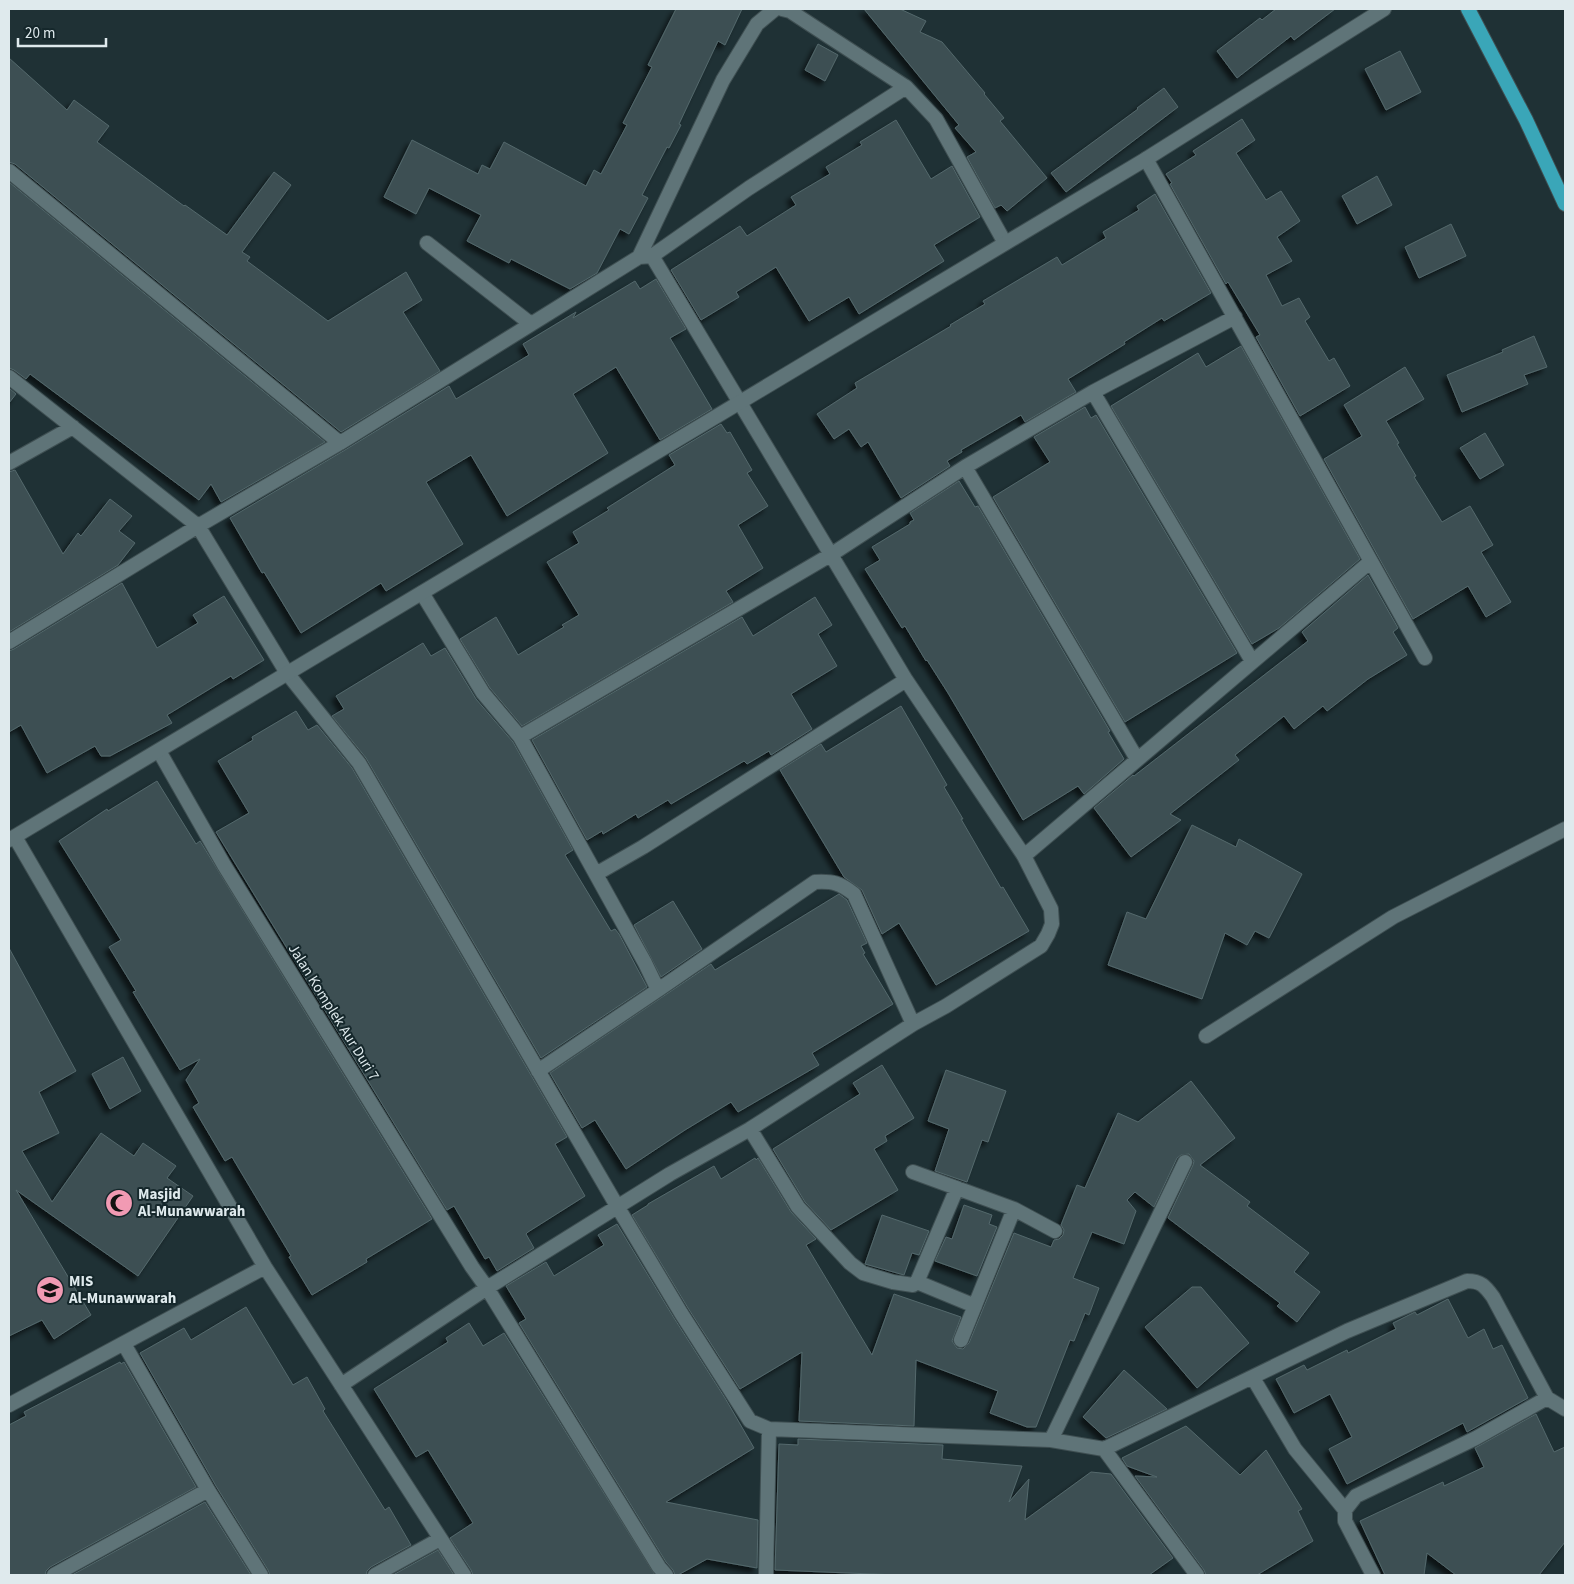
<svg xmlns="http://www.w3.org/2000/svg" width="1574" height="1584" font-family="'Source Sans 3',sans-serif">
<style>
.building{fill:#3c5053;stroke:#54686c;filter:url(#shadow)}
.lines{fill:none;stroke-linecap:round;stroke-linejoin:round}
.minor-casing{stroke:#3f4f52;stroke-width:16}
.tertiary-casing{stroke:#3f4f52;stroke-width:16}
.trunk-casing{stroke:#3f4f52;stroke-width:16}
.minor{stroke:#5f7478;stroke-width:14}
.tertiary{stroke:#5f7478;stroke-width:14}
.trunk{stroke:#3aa6b8;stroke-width:14}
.labels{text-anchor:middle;stroke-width:4;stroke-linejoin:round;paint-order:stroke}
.street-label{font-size:15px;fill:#dfeaed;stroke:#15272b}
.poi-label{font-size:15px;font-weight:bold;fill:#dfeaed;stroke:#15272b;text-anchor:start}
</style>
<defs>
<filter id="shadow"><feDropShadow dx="-4.5" dy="4.5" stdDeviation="2.5" flood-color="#0009"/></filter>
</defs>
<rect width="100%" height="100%" fill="#1f3135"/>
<path class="building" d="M 676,9 L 742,9 L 725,45 L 718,41 L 679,124 L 681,125 L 669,148 L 667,147 L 642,195 L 648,198 L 629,234 L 620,229 L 597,273 L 570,289 L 511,259 L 509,263 L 467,241 L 481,215 L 429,188 L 416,214 L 384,197 L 412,140 L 478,174 L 482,165 L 490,169 L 504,142 L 586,186 L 594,170 L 601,174 L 627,125 L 623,123 L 652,67 L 648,65 Z
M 864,9 L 900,9 L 926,21 L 920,32 L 942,42 L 985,93 L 984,94 L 1004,118 L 1000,121 L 1047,178 L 1007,211 L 1001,205 L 995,208 L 967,157 L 976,152 L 955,128 L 959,125 Z
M 1276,9 L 1335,9 L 1294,40 L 1291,36 L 1237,78 L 1217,51 L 1260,18 L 1262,20 Z
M 818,44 L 838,55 L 825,81 L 805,70 Z
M 1400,51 L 1421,92 L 1386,110 L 1365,69 Z
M 9,58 L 67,110 L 74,100 L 109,126 L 97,142 L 184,206 L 185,205 L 227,235 L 274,172 L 291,185 L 242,252 L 250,257 L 247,261 L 328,321 L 406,272 L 422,300 L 403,312 L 440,371 L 341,432 L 15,164 L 9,162 Z
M 1164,88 L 1178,107 L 1066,192 L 1051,173 L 1138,109 L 1137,108 Z
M 1242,119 L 1255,140 L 1236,153 L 1266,200 L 1281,191 L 1300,221 L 1277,237 L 1292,261 L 1266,275 L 1282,306 L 1299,298 L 1310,317 L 1305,321 L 1329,361 L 1334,358 L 1350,386 L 1300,416 L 1256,337 L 1260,335 L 1228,282 L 1226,284 L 1170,184 L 1172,183 L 1166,174 L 1196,155 L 1193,151 Z
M 896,120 L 931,179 L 952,166 L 980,217 L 934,245 L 944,261 L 859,314 L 849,297 L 809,321 L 776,267 L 736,292 L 739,297 L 701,320 L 671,270 L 740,226 L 747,236 L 796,205 L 791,197 L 830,174 L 826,167 L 862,145 L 860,142 Z
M 1377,176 L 1392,205 L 1357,224 L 1342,196 Z
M 9,182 L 325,442 L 221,502 L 211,484 L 199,500 L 30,374 L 26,379 L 14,370 L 9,368 Z
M 1155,194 L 1211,293 L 1164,321 L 1162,318 L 1124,342 L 1125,344 L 1068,379 L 1076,392 L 1025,422 L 1021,415 L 961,450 L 962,452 L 947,461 L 950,466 L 901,498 L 868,442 L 861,447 L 849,429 L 834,439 L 817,414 L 857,388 L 855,383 L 951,326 L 950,325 L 985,304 L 983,301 L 1057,257 L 1062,265 L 1106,238 L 1103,232 L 1139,210 L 1137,206 Z
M 1451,224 L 1466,256 L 1419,278 L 1405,247 Z
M 656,279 L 686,329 L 670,338 L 712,409 L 660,440 L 616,367 L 573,394 L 608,453 L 507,516 L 471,455 L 426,482 L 463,544 L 386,591 L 381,583 L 301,633 L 264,572 L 262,573 L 230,518 L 345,450 L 449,386 L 456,399 L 529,355 L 523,344 L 576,312 L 573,318 L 635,281 L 640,289 Z
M 1534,336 L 1547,367 L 1524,375 L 1528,384 L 1462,412 L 1447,375 L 1503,352 L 1502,350 Z
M 1241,346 L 1360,559 L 1279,628 L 1252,644 L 1111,406 L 1198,353 L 1206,367 Z
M 1405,367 L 1424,399 L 1386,421 L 1399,443 L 1397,444 L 1416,476 L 1414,477 L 1442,522 L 1470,506 L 1493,545 L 1481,552 L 1511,602 L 1486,617 L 1468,586 L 1413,619 L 1324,459 L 1362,436 L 1344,405 Z
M 9,388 L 16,394 L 9,403 Z
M 1085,407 L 1091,418 L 1096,415 L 1237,653 L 1125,722 L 993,497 L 1050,462 L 1034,437 Z
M 721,424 L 727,433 L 730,432 L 752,470 L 747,473 L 768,506 L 738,525 L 763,568 L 726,591 L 733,602 L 522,726 L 490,688 L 460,639 L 496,617 L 518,655 L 564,627 L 562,625 L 579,615 L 547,562 L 579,543 L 573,532 L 609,510 L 607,508 L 675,465 L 669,455 Z
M 1485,433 L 1504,465 L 1480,479 L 1460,448 Z
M 15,470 L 63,554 L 78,533 L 81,536 L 110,499 L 132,516 L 119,531 L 135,543 L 118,565 L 9,632 L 9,472 Z
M 959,481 L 975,507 L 978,506 L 1110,731 L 1108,732 L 1124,759 L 1084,794 L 1078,786 L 1023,820 L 948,693 L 927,660 L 926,661 L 905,626 L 902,628 L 865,569 L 880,560 L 872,547 L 910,524 L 910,522 L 914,520 L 910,513 Z
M 1368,575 L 1398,628 L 1393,632 L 1407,655 L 1368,679 L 1327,711 L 1323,706 L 1294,729 L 1284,716 L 1235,755 L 1239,760 L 1170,814 L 1181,820 L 1131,857 L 1094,808 L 1133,775 L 1134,776 L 1308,641 L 1302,632 Z
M 122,583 L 157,648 L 198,623 L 193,615 L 224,596 L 264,660 L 233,679 L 231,676 L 167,715 L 172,723 L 110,756 L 101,756 L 95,746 L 47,773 L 21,725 L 9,732 L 9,651 L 14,649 Z
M 815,597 L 832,625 L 818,634 L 837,666 L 791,694 L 812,729 L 771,755 L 769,751 L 747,764 L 744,761 L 671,804 L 668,800 L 638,818 L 636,814 L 603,834 L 602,831 L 587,840 L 532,740 L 742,617 L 753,636 Z
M 423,643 L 431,656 L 445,648 L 476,699 L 513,742 L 573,850 L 565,855 L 611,931 L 615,929 L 619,934 L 647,987 L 541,1058 L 366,758 L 332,716 L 344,709 L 336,696 Z
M 901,706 L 947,785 L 944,787 L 963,819 L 961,819 L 1001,888 L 1003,887 L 1029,931 L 936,985 L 899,923 L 882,934 L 862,890 L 844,877 L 780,770 L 821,744 L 826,752 Z
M 296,711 L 308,730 L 317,725 L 352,768 L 567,1137 L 555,1144 L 585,1196 L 528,1232 L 526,1234 L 534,1248 L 497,1271 L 489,1257 L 485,1259 L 454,1206 L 447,1210 L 216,832 L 249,813 L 218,761 L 253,740 L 252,737 Z
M 157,781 L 196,844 L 200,841 L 432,1219 L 366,1259 L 367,1262 L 312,1295 L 289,1257 L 291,1256 L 232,1157 L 225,1161 L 193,1107 L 199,1103 L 186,1080 L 200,1059 L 180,1070 L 133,992 L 136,991 L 109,947 L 121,940 L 59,841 L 107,809 L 108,811 Z
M 1192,825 L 1236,847 L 1239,839 L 1302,874 L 1269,938 L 1255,931 L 1247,945 L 1225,933 L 1202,999 L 1108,965 L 1127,912 L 1146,919 Z
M 839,894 L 847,900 L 867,943 L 861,946 L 865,953 L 863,954 L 893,1004 L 812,1053 L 819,1065 L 738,1112 L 731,1102 L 685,1130 L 626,1169 L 595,1120 L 582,1128 L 550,1073 L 711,964 L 715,970 Z
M 673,901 L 702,949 L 661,977 L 634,925 Z
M 9,948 L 76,1071 L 39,1092 L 59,1133 L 22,1151 L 52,1202 L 101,1133 L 134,1156 L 143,1143 L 176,1166 L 167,1178 L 193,1196 L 138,1276 L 16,1190 L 91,1315 L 54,1339 L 42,1320 L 9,1336 Z
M 123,1057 L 141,1091 L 110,1109 L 92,1074 Z
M 882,1065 L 914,1118 L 885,1136 L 887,1141 L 874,1149 L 898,1190 L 831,1230 L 805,1202 L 773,1149 L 860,1094 L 853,1083 Z
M 946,1070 L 1006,1091 L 988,1142 L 982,1140 L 967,1182 L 935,1171 L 949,1129 L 928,1121 Z
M 1191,1081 L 1235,1138 L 1200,1165 L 1250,1202 L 1247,1206 L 1309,1253 L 1294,1272 L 1320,1292 L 1297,1322 L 1277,1306 L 1280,1303 L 1168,1218 L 1193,1165 L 1194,1161 L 1189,1154 L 1181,1155 L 1177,1158 L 1154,1207 L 1135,1192 L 1127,1200 L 1136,1211 L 1124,1244 L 1092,1232 L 1073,1278 L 1099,1288 L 1089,1315 L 1085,1313 L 1074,1341 L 1070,1340 L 1036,1427 L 1027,1427 L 990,1413 L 998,1391 L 916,1360 L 914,1426 L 799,1421 L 802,1352 L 740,1389 L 688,1308 L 632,1215 L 648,1205 L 648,1204 L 714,1166 L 721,1179 L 755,1158 L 756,1160 L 758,1158 L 791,1212 L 816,1239 L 806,1245 L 872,1355 L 894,1294 L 961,1317 L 952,1341 L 957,1348 L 963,1349 L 969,1343 L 1014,1233 L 1051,1247 L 1054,1240 L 1059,1239 L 1063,1235 L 1064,1230 L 1061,1225 L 1077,1185 L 1085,1188 L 1118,1113 L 1138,1122 Z
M 964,1205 L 992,1215 L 989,1224 L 997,1227 L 977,1276 L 935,1261 L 946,1237 L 952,1239 Z
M 882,1215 L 929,1231 L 919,1255 L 912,1253 L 904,1275 L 865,1264 Z
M 617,1224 L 674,1318 L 725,1398 L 754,1448 L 666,1502 L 758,1520 L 757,1568 L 707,1559 L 678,1575 L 675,1575 L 673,1570 L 666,1562 L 519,1323 L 526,1319 L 506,1286 L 546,1262 L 554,1276 L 604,1245 L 598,1235 Z
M 1192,1287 L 1201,1287 L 1249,1343 L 1197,1388 L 1145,1327 Z
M 1448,1299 L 1468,1338 L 1484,1329 L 1493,1349 L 1502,1345 L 1528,1398 L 1467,1432 L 1463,1423 L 1347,1484 L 1329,1449 L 1352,1437 L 1330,1394 L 1294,1413 L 1276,1379 L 1304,1365 L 1307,1370 L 1347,1350 L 1348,1353 L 1396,1329 L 1393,1323 L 1415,1312 L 1417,1315 Z
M 246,1307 L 293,1385 L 307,1377 L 325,1409 L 323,1411 L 385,1510 L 389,1507 L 411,1545 L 371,1567 L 367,1571 L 366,1575 L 270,1575 L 268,1570 L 216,1486 L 140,1353 L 184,1328 L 191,1340 Z
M 469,1323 L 483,1346 L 504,1333 L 655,1575 L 473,1575 L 471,1570 L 450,1538 L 473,1523 L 428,1450 L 416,1457 L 374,1389 L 448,1342 L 446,1338 Z
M 120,1362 L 121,1364 L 124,1362 L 196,1487 L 50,1567 L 46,1571 L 45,1575 L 9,1575 L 9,1425 L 26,1416 L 24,1412 Z
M 1124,1370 L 1167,1409 L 1106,1438 L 1083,1417 Z
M 1536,1414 L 1554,1452 L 1565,1447 L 1565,1542 L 1539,1575 L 1456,1575 L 1427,1553 L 1424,1575 L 1385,1575 L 1360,1521 L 1443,1482 L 1444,1486 L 1484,1467 L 1475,1448 Z
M 1186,1426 L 1240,1475 L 1266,1450 L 1302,1509 L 1298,1511 L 1313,1541 L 1257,1575 L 1206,1575 L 1204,1570 L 1135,1476 L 1157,1477 L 1127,1466 L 1122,1458 Z
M 798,1439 L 943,1445 L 942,1459 L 1022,1466 L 1009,1502 L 1029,1479 L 1025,1520 L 1091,1472 L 1111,1474 L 1173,1558 L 1149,1575 L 897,1575 L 775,1570 L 779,1444 L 798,1445 Z
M 205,1502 L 251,1575 L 72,1575 Z
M 438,1550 L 454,1575 L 393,1575 Z"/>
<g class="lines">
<g class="minor-casing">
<path id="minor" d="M 782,9 L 790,11 L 906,87
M 1146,159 L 1425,658
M 9,171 L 340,443
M 427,243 L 531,324
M 652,256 L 749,188 L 906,87 L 936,119 L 1005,243
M 639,257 L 723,80 L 757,24 L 775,9
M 9,377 L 198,526 L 287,673 L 359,763 L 617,1206 L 681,1313 L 750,1421 L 769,1429 L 1051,1440 L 1104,1449 L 1197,1575
M 1093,392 L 1252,661
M 9,463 L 73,427
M 965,467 L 1137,759
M 422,593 L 483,693 L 520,737 L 645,963 L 658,990 L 538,1071
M 9,642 L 198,526 L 340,443 L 639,257 L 652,256 L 906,680 L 1024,856 L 1051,909 L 1052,924 L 1048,934 L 1041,946 L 946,1006 L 913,1024 L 750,1129 L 670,1174 L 487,1288 L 472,1267 L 224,865 L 159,751
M 520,737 L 832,554 L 965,467 L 1093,392 L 1235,317
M 15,837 L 265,1267 L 464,1575
M 1024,856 L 1370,562
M 596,874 L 643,847 L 906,680
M 658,990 L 815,882 C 833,881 840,883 854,894 L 913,1024
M 1206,1036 L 1393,917 L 1565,829
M 750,1129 L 798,1207 L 850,1263 L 863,1273 L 893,1282 L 913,1285 L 917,1282 L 957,1188
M 913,1172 L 1014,1209 L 1055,1231
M 917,1282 L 975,1306
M 961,1340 L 1014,1209
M 124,1344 L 208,1490 L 261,1575
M 1253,1378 L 1295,1449 L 1345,1510
M 341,1385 L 487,1288 L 659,1567 L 666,1575
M 9,1405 L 265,1267
M 1051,1440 L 1185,1162
M 1104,1449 L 1347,1331 L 1467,1281 C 1481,1281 1485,1286 1493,1297 L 1547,1398 L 1565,1409
M 54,1575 L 208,1490
M 375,1575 L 440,1539
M 766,1575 L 769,1429
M 1373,1575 L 1345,1521 L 1345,1510 L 1356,1496 L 1476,1438 L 1547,1398"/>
</g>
<g class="tertiary-casing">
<path id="tertiary" d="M 9,840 L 1146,159 L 1384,9"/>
</g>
<g class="trunk-casing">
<path id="trunk" d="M 1468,9 L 1526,120 L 1565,204"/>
</g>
<use href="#minor" class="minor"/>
<use href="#tertiary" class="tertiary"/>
<use href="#trunk" class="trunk"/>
</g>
<defs>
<g id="mosque-disc" transform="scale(1.4375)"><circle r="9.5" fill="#f19ab3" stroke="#15272b"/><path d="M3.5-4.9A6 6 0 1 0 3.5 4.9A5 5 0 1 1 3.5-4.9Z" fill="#111"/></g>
<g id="school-disc" transform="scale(1.4375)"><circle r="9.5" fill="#f19ab3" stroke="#15272b"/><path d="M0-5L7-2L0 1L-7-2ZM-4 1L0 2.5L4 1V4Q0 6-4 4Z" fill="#111"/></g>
</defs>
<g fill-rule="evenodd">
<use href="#mosque-disc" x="119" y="1203"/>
<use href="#school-disc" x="50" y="1290"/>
</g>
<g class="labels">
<g class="street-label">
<text transform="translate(334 1012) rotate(58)" y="5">Jalan Komplek Aur Duri 7</text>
</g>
<g class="poi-label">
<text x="138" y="1199">Masjid<tspan x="138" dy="17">Al-Munawwarah</tspan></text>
<text x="69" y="1286">MIS<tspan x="69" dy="17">Al-Munawwarah</tspan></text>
</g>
</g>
<rect width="1574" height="1584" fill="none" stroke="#dfeaed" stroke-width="20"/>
<path d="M18 38v8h88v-8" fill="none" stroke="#dfeaed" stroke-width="2.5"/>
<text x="25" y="38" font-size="15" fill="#dfeaed" stroke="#15272b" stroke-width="4" paint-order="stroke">20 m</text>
</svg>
